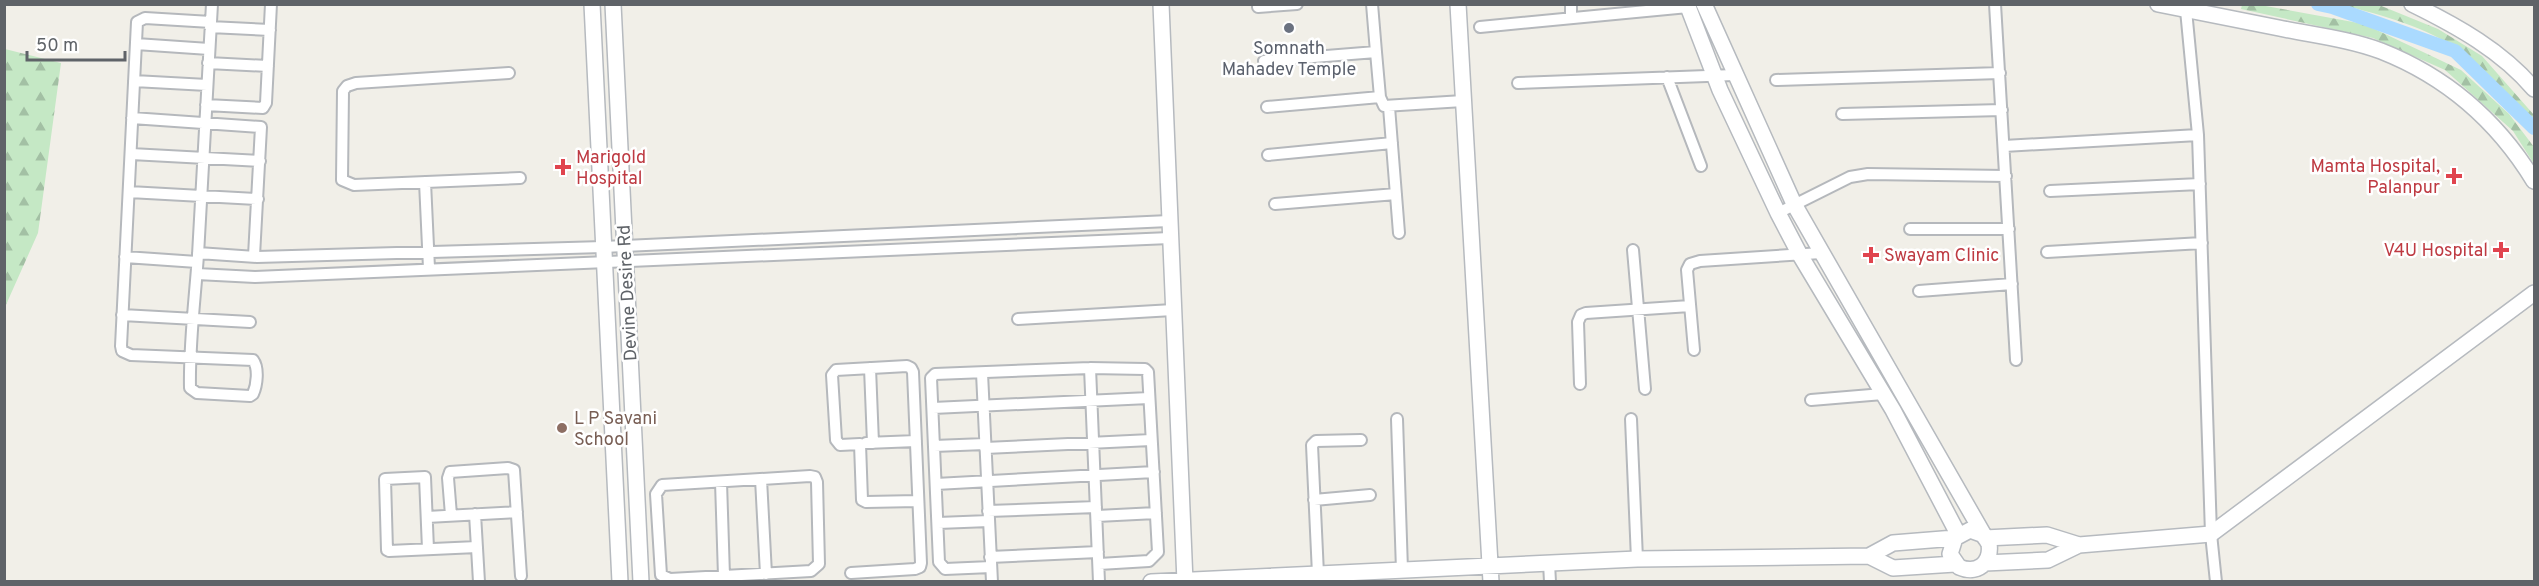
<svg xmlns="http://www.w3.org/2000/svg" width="2539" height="586" font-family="Overpass,sans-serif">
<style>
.forest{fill:url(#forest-firs)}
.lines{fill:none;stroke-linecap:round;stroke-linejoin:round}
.canal{stroke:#aadaff;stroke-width:14}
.street-casing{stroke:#b5b8bc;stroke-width:14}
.secondary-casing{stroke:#b6babf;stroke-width:18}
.street{stroke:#fff;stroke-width:10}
.secondary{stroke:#fff;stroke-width:15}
.worship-dot{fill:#6b7280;stroke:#fff;stroke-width:2}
.health-dot{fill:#e0444e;stroke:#fff;stroke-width:2}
.education-dot{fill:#8d6e63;stroke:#fff;stroke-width:2}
.labels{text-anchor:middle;stroke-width:5;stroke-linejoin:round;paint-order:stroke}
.worship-label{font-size:18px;fill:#5b616d;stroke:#fff}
.health-label{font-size:18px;fill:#be3a42;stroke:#fff;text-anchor:start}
.street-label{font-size:18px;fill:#5f6368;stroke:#fff}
.education-label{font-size:18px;fill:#785e54;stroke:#fff;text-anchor:start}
</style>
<defs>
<pattern id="forest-firs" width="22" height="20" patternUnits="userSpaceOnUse" patternTransform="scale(1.5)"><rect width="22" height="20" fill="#c5e8c5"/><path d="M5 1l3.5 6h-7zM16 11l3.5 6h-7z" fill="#a3c0a4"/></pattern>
</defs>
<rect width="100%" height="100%" fill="#f1efe8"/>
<path class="forest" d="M 2242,5 L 2260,5 L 2364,24 L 2461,70 L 2509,114 L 2534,147 L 2534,164 L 2513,131 L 2445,70 L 2373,38 L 2241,9 Z
M 2342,5 L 2379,5 L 2438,29 L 2482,56 L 2534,115 L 2534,123 C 2513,102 2485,68 2462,52 C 2427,27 2382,15 2342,5 Z
M 5,49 L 61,63 L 38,233 L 5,307 Z"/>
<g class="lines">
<path class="canal" d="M 2318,4 L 2332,7 L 2455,51 L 2534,128"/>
<g class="street-casing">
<path id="street" d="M 1372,4 L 1376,52
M 1571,4 L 1571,18
M 1995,4 L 2016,360
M 1258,7 L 1297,4
M 2186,10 L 2198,135 L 2211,534 L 2216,582
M 211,22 L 145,18 L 137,22 L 121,346 L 122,351 L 131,355 L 253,360 C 259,368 257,385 253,394 L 250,396 L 197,393 L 190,388 C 189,344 195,299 198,255 C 203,172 207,88 212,4
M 210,27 L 270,30
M 1480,27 L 1688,7
M 136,44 L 209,49
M 1264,61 L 1376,52 L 1380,97 L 1384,106 L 1463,101
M 208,63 L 268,66
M 509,73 L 356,83 L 347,86 L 343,91 L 342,180 L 354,185 L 520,178
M 1667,77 L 1701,166
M 1776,80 L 2000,73
M 134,81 L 207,85
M 1518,83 L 1734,75
M 206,105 L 263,108 L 266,103 L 271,4
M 1267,107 L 1380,97
M 1389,107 L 1399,233
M 1842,114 L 2002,110
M 132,118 L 261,127 L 254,256
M 2004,146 L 2198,135
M 131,154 L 260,161
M 1268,155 L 1392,143
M 425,182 L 429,268
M 2050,191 L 2200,184
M 129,192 L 258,199
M 1275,204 L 1396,194
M 1778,213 L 1850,177 L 1868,174 L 2006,176
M 1910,229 L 2009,229
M 1633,250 L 1645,389
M 2047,252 L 2202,243
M 198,253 L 257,257 L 603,247 L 1169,221
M 125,257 L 197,262
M 197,274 L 255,277 L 1170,238
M 1919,291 L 2012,284
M 122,315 L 250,322
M 1018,319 L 1173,310
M 1694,350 L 1687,270 L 1690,264 L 1700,261 L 1821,253
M 870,368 L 873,443
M 1090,368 L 1099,582
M 982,373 L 992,582
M 1580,384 L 1578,322 L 1581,315 L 1586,313 L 1690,306
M 1811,400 L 1883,394
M 933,408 L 1149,398
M 1397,419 L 1402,570
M 1631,419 L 1637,559
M 866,443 L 916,441
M 934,446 L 985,444
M 985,448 L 1151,440
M 810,476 L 815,477 L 817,482 L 819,564 L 811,571 L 670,579 L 661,575 L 656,494 L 662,485 Z
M 761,479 L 766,574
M 721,482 L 724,576
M 936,484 L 1154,472
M 1314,500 L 1370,495
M 988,511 L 1096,507
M 475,514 L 479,582
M 451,515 L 448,478 L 450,472 L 508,468 L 514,470 L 521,576
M 1097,516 L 1156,513
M 427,517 L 517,512
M 938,523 L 989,521
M 428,549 L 425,477 L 385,479 L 387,550 L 389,551 L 477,547
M 990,557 L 1098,552
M 1549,563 L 1550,582
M 991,567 L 945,569 L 939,562 L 931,378 L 935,374 L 1090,368 L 1145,369 L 1148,372 L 1158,552 L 1149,561 L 1099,564
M 851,573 L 915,569 L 920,567 L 921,563 L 913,372 L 911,368 L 907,366 L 836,370 L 832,375 L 836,440 L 840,445 L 860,444 L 862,500 L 866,502 L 918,501
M 1318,574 L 1312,445 L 1316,441 L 1361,440"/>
</g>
<g class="secondary-casing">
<path id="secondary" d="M 592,4 L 620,582
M 613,4 L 641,582
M 1161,4 L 1185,582
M 1458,4 L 1491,582
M 1687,4 L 1720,90 L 1778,213 L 1800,255 L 1893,410 L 1958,534
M 1704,4 L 1794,204 L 1989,544 C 1992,563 1977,575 1959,567 L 1950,554 L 1955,538 L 1970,530 L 1981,534
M 2158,4 C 2199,12 2239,20 2279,28 C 2313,35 2349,39 2381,51 C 2447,77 2498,122 2534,181
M 2412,4 C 2457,26 2502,51 2534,89
M 1985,538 L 2047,535 L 2079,545
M 1869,556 L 1893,543 L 1955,538
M 1985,563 L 2048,560 L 2079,545 L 2211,534 L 2534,293
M 1151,582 L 1637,559 L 1869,556 L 1893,568 L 1955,564"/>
</g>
<use href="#street" class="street"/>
<use href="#secondary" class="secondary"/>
</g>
<circle class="worship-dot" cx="1289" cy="28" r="6"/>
<g class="health-dot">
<path d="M560 158h6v6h6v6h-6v6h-6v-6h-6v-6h6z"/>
<path d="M2451 167h6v6h6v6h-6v6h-6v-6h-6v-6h6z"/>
<path d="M2498 241h6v6h6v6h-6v6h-6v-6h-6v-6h6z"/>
<path d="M1868 246h6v6h6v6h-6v6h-6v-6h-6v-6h6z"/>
</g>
<circle class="education-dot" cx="562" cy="428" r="6"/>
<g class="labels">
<g class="worship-label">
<text x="1289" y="54">Somnath<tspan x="1289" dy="21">Mahadev Temple</tspan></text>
</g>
<g class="health-label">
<text x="576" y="163">Marigold<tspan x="576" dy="21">Hospital</tspan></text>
<text x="2440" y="172" text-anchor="end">Mamta Hospital,<tspan x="2440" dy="21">Palanpur</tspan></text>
<text x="2488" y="256" text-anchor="end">V4U Hospital</text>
<text x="1884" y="261">Swayam Clinic</text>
</g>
<g class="street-label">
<text transform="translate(627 293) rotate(-93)" y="6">Devine Desire Rd</text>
</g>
<g class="education-label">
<text x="574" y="424">L P Savani<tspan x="574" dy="21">School</tspan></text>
</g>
</g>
<rect width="2539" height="586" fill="none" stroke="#5f6368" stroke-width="12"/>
<path d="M27 51v9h98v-9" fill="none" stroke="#5f6368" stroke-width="3"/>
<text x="36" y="51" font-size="18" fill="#5f6368" stroke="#ffffff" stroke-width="4.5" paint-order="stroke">50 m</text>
</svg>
